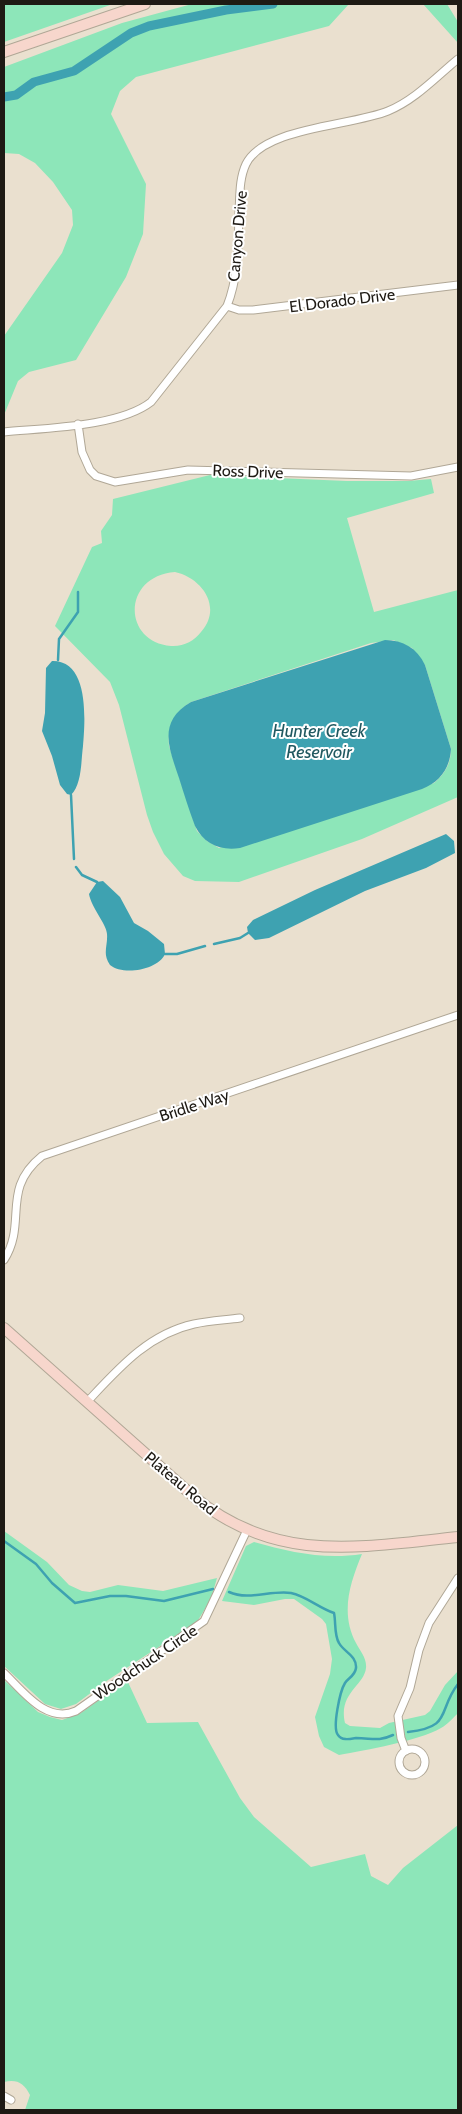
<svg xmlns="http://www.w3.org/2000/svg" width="462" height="2114" font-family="Cabin,sans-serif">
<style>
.green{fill:#8de6b9;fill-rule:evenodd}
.water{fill:#3ea2b1}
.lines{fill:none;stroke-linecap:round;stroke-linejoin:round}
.stream{stroke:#3ea2b1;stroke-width:2.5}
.canal{stroke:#3ea2b1;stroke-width:9}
.street-casing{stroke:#b0a796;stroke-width:9}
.secondary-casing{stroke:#b0a796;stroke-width:12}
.street{stroke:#fff;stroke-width:7}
.secondary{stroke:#f7d6cc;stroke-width:10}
.labels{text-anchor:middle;stroke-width:4;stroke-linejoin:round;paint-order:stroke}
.street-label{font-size:16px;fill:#1e1a14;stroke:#fff}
.water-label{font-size:18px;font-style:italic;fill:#215961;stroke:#fff}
</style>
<rect width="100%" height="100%" fill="#eae0cf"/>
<path class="green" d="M 4,4 L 113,4 L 4,42 Z
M 192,4 L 349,4 L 329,26 L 136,77 L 120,91 L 111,114 L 146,184 L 143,234 L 126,277 L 76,360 L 29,372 L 18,381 L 4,415 L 4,336 L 62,253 L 73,225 L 72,210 L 53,182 L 35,163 L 19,154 L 4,153 L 4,67 L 122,23 Z
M 423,4 L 447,4 L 458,22 L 458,43 Z
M 210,475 L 347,481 L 408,481 L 431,479 L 434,493 L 347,518 L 374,612 L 458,590 L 458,797 L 362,839 L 239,882 L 195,881 L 183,876 L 164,854 L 153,832 L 147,815 L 119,705 L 110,682 L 55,626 L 92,547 L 102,543 L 101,531 L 112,515 L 113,499 ZM 175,572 C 202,578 223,607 201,632 C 194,641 183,647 171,646 C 122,642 122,576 175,572 ZM 393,640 L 412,648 L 425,665 L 451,749 C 451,763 445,774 434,783 L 219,848 L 207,841 L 197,831 L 169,746 C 167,727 174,712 191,702 L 371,643 Z
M 4,1531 L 47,1562 L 69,1585 L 82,1591 L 90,1592 L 118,1585 L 163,1591 L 217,1578 L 211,1599 L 197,1622 L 108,1680 L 76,1704 L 61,1709 L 45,1704 L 4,1666 Z
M 254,1542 C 290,1552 324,1560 362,1554 C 350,1583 340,1613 356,1643 C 360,1651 367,1658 366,1668 C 364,1686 338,1693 345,1723 L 350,1726 L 380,1728 L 389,1723 L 425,1715 L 430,1711 L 445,1685 L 458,1671 L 458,1713 C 453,1718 447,1725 441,1728 C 418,1741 366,1750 339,1755 L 324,1747 L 319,1736 L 315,1717 L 330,1674 L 332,1659 L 326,1624 L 322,1619 L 294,1599 L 285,1599 L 254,1605 L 222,1601 L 246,1546 Z
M 4,1680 L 38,1712 L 50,1717 L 62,1720 L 81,1713 L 127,1680 L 147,1723 L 198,1722 L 240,1798 L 254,1817 L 311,1867 L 365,1854 L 371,1876 L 388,1885 L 403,1868 L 458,1825 L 458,2110 L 25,2110 L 30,2095 C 24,2083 17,2079 4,2082 Z"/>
<path class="water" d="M 385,640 C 403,640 417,648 425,665 L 451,749 C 450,768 440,782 422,789 L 240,848 C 220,851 204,844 195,826 C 189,810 184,794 179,778 C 169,748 157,722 191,702 Z
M 52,661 C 90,660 85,722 83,746 C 81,761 82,784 71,795 L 67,794 L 60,785 L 52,756 L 42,731 L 45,713 L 46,668 Z
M 446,834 L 454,841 L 455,853 L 426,868 L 365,891 L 269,938 L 255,940 L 248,933 L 247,927 L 253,920 L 315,890 Z
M 103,881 L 120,897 L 134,923 L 148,931 L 164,944 L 165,954 C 158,970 123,976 110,965 C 102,954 108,946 107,934 C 107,925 91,907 89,894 L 97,882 Z"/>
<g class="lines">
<path class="stream" d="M 58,660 L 59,639 L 78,612 L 78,592
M 71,795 L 74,859
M 76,867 L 82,875 L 97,882
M 214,944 L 240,938 L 248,933
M 165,954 L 177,954 L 205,946
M 4,1541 L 36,1564 L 52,1583 L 75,1603 L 110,1596 L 126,1596 L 164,1601 L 213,1589
M 229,1592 C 249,1601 270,1590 291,1593 C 306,1596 319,1608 334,1613 C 336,1622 334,1635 339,1643 C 344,1652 357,1656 356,1668 C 355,1676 348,1678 345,1683 C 340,1691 332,1728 338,1735 C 342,1741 350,1739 356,1738 C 372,1738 378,1742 393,1735
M 408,1732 C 453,1727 437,1711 458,1684"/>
<path class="canal" d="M 4,97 L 16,95 L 34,82 L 74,71 L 131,33 L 149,26 L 226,10 L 273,4"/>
<g class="street-casing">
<path id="street" d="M 227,306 L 239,310 L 253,310 L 458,285
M 78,424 L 82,452 L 90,470 L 96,476 L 115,482 L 188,470 L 411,476 L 458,467
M 4,432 C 44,428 119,427 151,402 L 227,306 C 239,276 238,244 239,212 C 240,196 239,179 246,164 C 264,127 352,126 388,111 C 415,100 436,77 458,59
M 4,1260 C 28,1222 0,1190 42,1156 L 458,1015
M 87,1402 C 118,1369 148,1334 194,1324 C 209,1321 225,1320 240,1318
M 4,1673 C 23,1691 46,1724 76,1711 L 204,1621 L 247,1530
M399 1762a13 13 0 1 1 26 0a13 13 0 1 1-26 0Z
M 406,1751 L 401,1738 L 398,1716 L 410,1688 L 419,1650 L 429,1623 L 458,1578
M 4,2096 L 11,2100"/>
</g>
<g class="secondary-casing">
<path id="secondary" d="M 4,52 L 145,4
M 4,1328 L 193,1496 C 276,1565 360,1547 458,1537"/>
</g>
<use href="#street" class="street"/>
<use href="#secondary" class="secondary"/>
</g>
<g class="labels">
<g class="street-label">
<text transform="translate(237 236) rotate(-85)" y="6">Canyon Drive</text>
<text transform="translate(342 300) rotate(-7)" y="6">El Dorado Drive</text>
<text transform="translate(248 471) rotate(2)" y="6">Ross Drive</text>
<text transform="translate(194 1105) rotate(-18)" y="6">Bridle Way</text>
<text transform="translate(181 1483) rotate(40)" y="6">Plateau Road</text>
<text transform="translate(145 1662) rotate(-34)" y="6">Woodchuck Circle</text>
</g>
<g class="water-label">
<text x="319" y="737">Hunter Creek<tspan x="319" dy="21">Reservoir</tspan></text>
</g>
</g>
<rect width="462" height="2114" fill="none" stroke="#1e1a14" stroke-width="10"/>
</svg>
